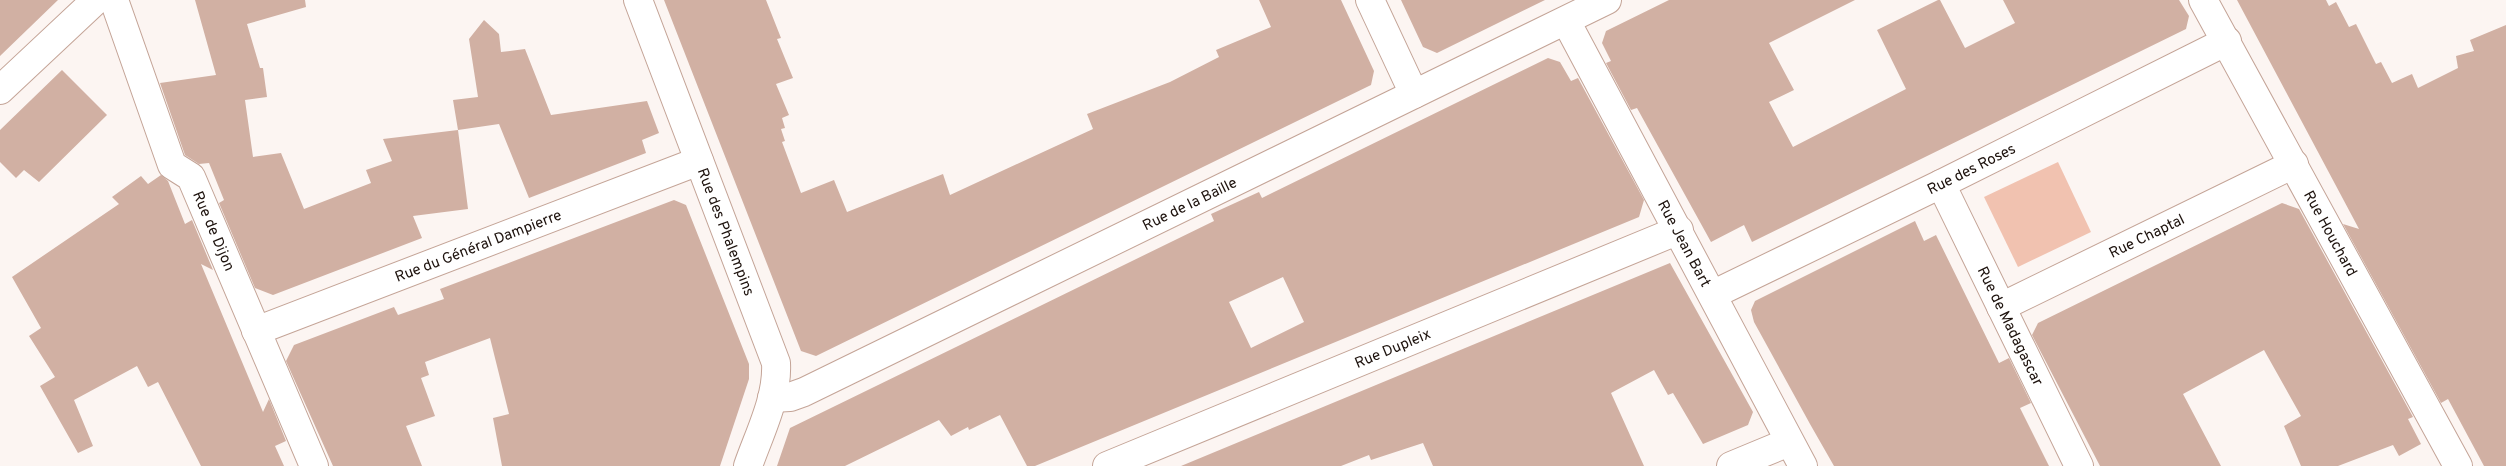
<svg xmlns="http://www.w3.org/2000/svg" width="2506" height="466" font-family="Overpass,sans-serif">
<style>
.green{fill:#f1c2b0}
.building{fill:#d1b0a3;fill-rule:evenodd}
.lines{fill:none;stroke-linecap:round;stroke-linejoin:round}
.minor-casing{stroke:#c4a497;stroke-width:30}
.minor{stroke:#fff;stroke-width:28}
.labels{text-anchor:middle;stroke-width:4.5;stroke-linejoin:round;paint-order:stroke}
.street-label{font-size:15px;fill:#1d120d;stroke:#fff}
</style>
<rect width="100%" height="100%" fill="#fcf5f2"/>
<path class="green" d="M 2058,162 L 2091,232 L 2018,267 L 1984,197 Z"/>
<path class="building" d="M 0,0 L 58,0 L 0,56 Z
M 195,0 L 305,0 L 306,7 L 247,24 L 260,68 L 263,68 L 267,97 L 245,100 L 253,157 L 281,153 L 304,209 L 371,183 L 366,170 L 392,161 L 383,139 L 458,130 L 468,209 L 413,216 L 422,238 L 273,295 L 255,288 L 219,203 L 224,200 L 209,163 L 199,164 L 185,155 L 160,83 L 216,75 Z
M 664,0 L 766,0 L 781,38 L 777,39 L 793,78 L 776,84 L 789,115 L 782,118 L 785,128 L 781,129 L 785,141 L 782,142 L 801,193 L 834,180 L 847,212 L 943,174 L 950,195 L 1093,129 L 1087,114 L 1170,82 L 1219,57 L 1216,50 L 1271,27 L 1259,0 L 1341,0 L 1374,71 L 1371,85 L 816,356 L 801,351 Z
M 1401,0 L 1545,0 L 1437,53 L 1423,47 Z
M 1669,0 L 1855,0 L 1769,43 L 1794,90 L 1769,102 L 1793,147 L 1906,89 L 1877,30 L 1938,0 L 1940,0 L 1965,48 L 2015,23 L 2003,0 L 2179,0 L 2189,16 L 2186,29 L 1752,242 L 1744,225 L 1711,242 L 1637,108 L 1631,110 L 1606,63 L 1611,61 L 1602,43 L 1606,31 Z
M 2237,0 L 2326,0 L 2329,6 L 2336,2 L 2349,27 L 2356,24 L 2376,64 L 2381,62 L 2392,83 L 2412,74 L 2418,88 L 2458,68 L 2456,56 L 2474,51 L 2470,40 L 2506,25 L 2506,466 L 2484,466 L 2448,399 L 2441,403 L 2343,224 L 2359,229 Z
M 484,20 L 499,34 L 501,52 L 525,49 L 551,115 L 647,101 L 659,133 L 642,140 L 646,153 L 529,198 L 499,124 L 458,130 L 453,100 L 478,97 L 469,39 Z
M 1548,58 L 1560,62 L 1571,81 L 1578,78 L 1644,200 L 1639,217 L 1035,466 L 1027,466 L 1000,415 L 969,430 L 968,427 L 951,436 L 939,420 L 845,466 L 777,466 L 790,428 L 1214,221 L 1211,214 L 1259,192 L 1262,198 ZM 1283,277 L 1304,322 L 1251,348 L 1229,302 Z
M 62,70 L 107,115 L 39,182 L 24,170 L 16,178 L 0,162 L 0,130 Z
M 161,175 L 168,181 L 185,224 L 192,220 L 213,270 L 201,264 L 263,412 L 269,399 L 286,441 L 275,446 L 284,466 L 201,466 L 158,382 L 148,387 L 137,366 L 74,400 L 93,446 L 78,453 L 40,386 L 55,377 L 29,336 L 41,328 L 12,277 L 119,204 L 112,197 L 141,176 L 148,184 Z
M 674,200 L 686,205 L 749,364 L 749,379 L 720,466 L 502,466 L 493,418 L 509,414 L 490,338 L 425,362 L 429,375 L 421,378 L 435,416 L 406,426 L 422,466 L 333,466 L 286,361 L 294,345 L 394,307 L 398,315 L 444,299 L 440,289 Z
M 2282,203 L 2299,209 L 2413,417 L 2408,419 L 2421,444 L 2399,456 L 2393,445 L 2338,466 L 2301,466 L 2284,426 L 2301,416 L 2264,350 L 2183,394 L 2221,466 L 2100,466 L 2032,335 L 2038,323 Z
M 1915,221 L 1924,241 L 1936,235 L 1999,363 L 2009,358 L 2031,403 L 2020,408 L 2049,466 L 1834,466 L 1810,424 L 1754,322 L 1751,310 L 1755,301 Z
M 1670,263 L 1753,412 L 1748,425 L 1703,444 L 1673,393 L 1668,395 L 1654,370 L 1611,393 L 1644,466 L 1433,466 L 1423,443 L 1371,460 L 1369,455 L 1341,466 L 1181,466 Z"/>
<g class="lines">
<g class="minor-casing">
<g id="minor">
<path id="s1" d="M 114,0 L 172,165 L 191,177 L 314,466"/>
<path id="s2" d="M 638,0 L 776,363 C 778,398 759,434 748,466"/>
<path d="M 1370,0 L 1414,94"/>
<path id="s3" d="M 2203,0 L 2458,466"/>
<path id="s4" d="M 1566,21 L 1803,466"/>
<path d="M 0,90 L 96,0"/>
<path id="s5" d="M 1941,184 L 2079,466"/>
<path id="s6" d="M 1714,294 L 1941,184 L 2227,41"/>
<path id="s7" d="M 2001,307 L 2294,164"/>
<path id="s8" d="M 256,331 L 699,161"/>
<path id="s9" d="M 772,398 L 790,397 L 804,392 L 1607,0"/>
<path id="s10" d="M 1107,466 L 1679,230"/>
<path d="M 1731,466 L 1789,442"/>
</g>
</g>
<use href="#minor" class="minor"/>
</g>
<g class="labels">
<g class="street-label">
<text dy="5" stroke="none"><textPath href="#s6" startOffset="286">Rue des Roses</textPath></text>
<text dy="5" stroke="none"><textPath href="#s9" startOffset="462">Rue de la Baille</textPath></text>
<text dy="5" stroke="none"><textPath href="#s1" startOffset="256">Rue de Dijon</textPath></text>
<text dy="5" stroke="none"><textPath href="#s2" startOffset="248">Rue des Phalempins</textPath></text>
<text dy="5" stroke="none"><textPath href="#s3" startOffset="266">Rue Houchard</textPath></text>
<text dy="5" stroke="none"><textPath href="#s7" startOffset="162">Rue Chaptal</textPath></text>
<text dy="5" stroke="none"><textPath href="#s4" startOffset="252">Rue Jean Bart</textPath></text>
<text dy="5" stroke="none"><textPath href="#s8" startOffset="238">Rue du Général Dampierre</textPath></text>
<text dy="5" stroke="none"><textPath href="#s5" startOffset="158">Rue de Madagascar</textPath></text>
<text dy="5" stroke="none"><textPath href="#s10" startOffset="309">Rue Dupleix</textPath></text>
</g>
</g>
</svg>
